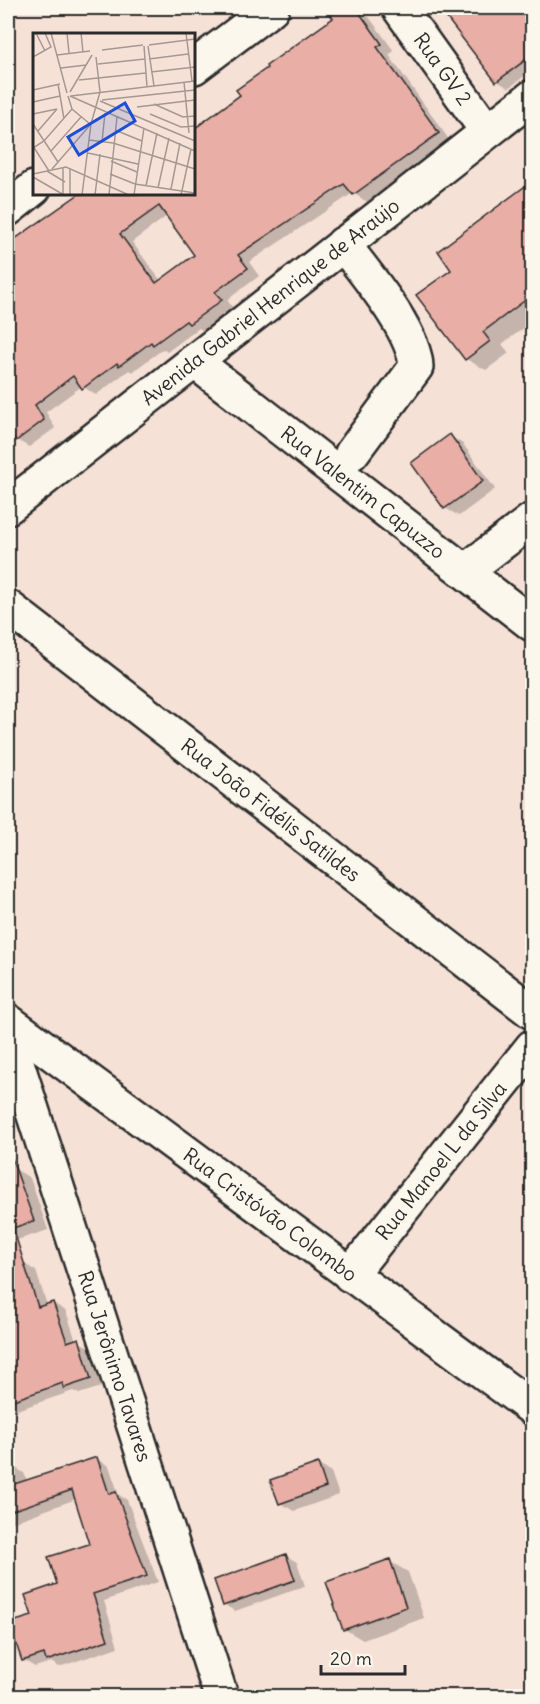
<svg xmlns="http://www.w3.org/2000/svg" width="540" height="1704" font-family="Delius,sans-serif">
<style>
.shadow{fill:#0003;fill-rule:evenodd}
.building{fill:#e9aea6;stroke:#2b2b2b;stroke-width:1.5;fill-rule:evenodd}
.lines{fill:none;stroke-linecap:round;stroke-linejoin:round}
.minor-casing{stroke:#2b2b2b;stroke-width:38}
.minor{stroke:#fbf7ec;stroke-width:33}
.labels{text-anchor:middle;stroke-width:6;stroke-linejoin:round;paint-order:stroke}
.street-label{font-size:20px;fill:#2b2b2b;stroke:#fbf7ec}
.inset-road{fill:none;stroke:#a59892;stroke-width:1.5}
.view{fill:#1d4ed8;fill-opacity:0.15;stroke:#1d4ed8;stroke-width:3}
.inset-edge{fill:none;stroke:#2b2b2b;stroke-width:3}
</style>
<rect width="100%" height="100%" fill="#f6e1d7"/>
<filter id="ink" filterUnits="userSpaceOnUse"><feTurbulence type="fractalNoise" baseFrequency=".0167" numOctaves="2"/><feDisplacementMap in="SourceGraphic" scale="12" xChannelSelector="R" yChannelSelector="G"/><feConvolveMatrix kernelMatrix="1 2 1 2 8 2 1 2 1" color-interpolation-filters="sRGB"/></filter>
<g filter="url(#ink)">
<path class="shadow" d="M 330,8 L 357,8 L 369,17 L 394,51 L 389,55 L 450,141 L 367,202 L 353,193 L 249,262 L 259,276 L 227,300 L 233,308 L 203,331 L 199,328 L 167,352 L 163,349 L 132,372 L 129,370 L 96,395 L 82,386 L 46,412 L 55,428 L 29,447 L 17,440 L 10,429 L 8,431 L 8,240 L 14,241 L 81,194 L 194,194 L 194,122 L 198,127 L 335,19 L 328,9 ZM 167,216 L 196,256 L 161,281 L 132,242 Z
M 440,8 L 532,8 L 532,70 L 509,88 L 497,81 Z
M 532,183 L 532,322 L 502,344 L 509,353 L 486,370 L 466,359 L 454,270 L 440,251 Z
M 450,436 L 463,444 L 495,489 L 459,516 L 445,508 Z
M 15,1169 L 30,1178 L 48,1230 L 11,1242 L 8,1240 L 8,1172 Z
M 23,1263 L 36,1271 L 47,1305 L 53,1303 L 66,1311 L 76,1341 L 92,1348 L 104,1386 L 79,1394 L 73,1391 L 8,1413 L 8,1268 Z
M 97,1459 L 109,1466 L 119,1495 L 127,1500 L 158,1582 L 104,1601 L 118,1647 L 59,1667 L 51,1662 L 35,1667 L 23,1660 L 34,1617 L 91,1545 L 76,1499 L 8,1524 L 8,1467 L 12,1466 L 24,1473 L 27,1481 Z
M 317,1464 L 331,1472 L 339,1495 L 294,1511 L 280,1503 Z
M 286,1556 L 297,1562 L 305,1586 L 235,1611 L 224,1605 Z
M 389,1561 L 408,1572 L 424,1618 L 363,1640 L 344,1629 Z"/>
<path class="building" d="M 325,8 L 356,8 L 382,44 L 377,47 L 439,133 L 353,195 L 344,184 L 238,255 L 248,268 L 215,292 L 222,300 L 189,324 L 186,321 L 153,345 L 151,342 L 119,366 L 117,363 L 82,389 L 73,376 L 35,405 L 44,420 L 16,441 L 8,429 L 8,244 L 79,194 L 194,194 L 194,129 L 240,95 L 236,90 L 267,68 L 266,66 L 333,18 ZM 159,206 L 194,255 L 156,283 L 120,234 Z
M 439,8 L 532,8 L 532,55 L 496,82 Z
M 532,181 L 532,295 L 483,332 L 490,341 L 465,360 L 416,295 L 451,270 L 438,251 Z
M 450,434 L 483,481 L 444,509 L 411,463 Z
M 8,1159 L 12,1159 L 34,1221 L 13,1228 L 38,1307 L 53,1302 L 67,1342 L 79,1338 L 91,1379 L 64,1388 L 63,1383 L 8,1402 Z
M 97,1457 L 109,1494 L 116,1492 L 147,1576 L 93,1594 L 108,1640 L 46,1661 L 44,1654 L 22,1661 L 9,1623 L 32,1616 L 25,1595 L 57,1584 L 48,1557 L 89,1544 L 72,1490 L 8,1512 L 8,1486 Z
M 318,1463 L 326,1487 L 279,1504 L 270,1480 Z
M 286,1554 L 295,1580 L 223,1606 L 214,1580 Z
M 390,1559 L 406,1607 L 343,1630 L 326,1582 Z"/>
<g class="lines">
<g class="minor-casing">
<g id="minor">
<path id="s1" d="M 399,8 L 487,131"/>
<path d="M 194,67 L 272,8"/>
<path d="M 8,209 L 34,188"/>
<path d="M 343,244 C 365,273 415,331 416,367 L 352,453"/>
<path id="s2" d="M 194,361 L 532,624"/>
<path id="s3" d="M 8,507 L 532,97"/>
<path d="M 465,571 L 532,520"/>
<path id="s4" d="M 8,607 L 532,1012"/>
<path id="s5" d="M 8,1021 L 532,1408"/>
<path id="s6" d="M 8,1035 L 221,1696"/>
<path id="s7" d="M 350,1275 L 532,1047"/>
</g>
</g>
<use href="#minor" class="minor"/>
</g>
</g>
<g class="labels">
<g class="street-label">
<text dy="7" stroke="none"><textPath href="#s1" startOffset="75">Rua GV 2</textPath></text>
<text dy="7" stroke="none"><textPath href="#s3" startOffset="333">Avenida Gabriel Henrique de Araújo</textPath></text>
<text dy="7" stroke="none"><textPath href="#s2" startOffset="214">Rua Valentim Capuzzo</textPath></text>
<text dy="7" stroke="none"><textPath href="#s4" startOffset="332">Rua João Fidélis Satildes</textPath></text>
<text dy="7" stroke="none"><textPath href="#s7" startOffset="146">Rua Manoel L da Silva</textPath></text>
<text dy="7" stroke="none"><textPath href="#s5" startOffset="326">Rua Cristóvão Colombo</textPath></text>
<text dy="7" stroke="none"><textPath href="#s6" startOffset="348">Rua Jerônimo Tavares</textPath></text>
</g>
</g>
<g transform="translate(33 33)">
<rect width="162" height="162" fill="#f6e1d7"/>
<path class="inset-road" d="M 3,0 L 12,18M 18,0 L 34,60M 34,0 L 36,20M 48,0 L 50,19M 153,0 L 159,48M 116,12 L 162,6M 111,13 L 114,54M 115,13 L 121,53M 69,17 L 110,12M 24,22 L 57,18M 0,24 L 18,14 L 12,0M 116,26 L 155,21M 65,31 L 112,26M 28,35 L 53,32M 118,39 L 162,34M 46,47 L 113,40M 151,49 L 156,100M 25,51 L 31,86M 0,57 L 27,51M 37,59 L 59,22M 35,63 L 39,76 L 57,91M 37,63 L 162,118M 38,63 L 162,48M 69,67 L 162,57M 67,68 L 162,108M 0,69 L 27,63M 121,71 L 150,84 L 162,83M 104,74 L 162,67M 0,81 L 24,76M 117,81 L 148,94 L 162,93M 0,91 L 25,129M 82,97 L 109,108M 5,98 L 24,76M 56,107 L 80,110 L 162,136M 69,109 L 72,80M 0,113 L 16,138M 0,115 L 11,108 L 39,76M 18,118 L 48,84M 55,120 L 105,131M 78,128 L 104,139M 19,136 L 58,91M 37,136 L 37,162M 14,138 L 32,149M 0,141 L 33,134 L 96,162M 77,141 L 102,151 L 162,160M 0,144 L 31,162M 113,153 L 124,100M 125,155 L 136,105M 138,156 L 147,110M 30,161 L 30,135M 49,162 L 58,91 L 67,59 L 63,24M 62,162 L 67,121M 76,162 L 84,84M 101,162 L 111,95M 148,162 L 158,116"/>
<path class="view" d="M 92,70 L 102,88 L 46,122 L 35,104 Z"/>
<rect width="162" height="162" class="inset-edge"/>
</g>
<rect width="540" height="1704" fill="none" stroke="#fbf7ec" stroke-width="30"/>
<rect x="15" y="15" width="510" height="1674" fill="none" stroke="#2b2b2b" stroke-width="2" filter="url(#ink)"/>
<path d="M321 1665v9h84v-9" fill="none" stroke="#2b2b2b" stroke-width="3"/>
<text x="330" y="1665" font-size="18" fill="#2b2b2b" stroke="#fbf7ec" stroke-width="4.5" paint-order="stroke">20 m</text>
</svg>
